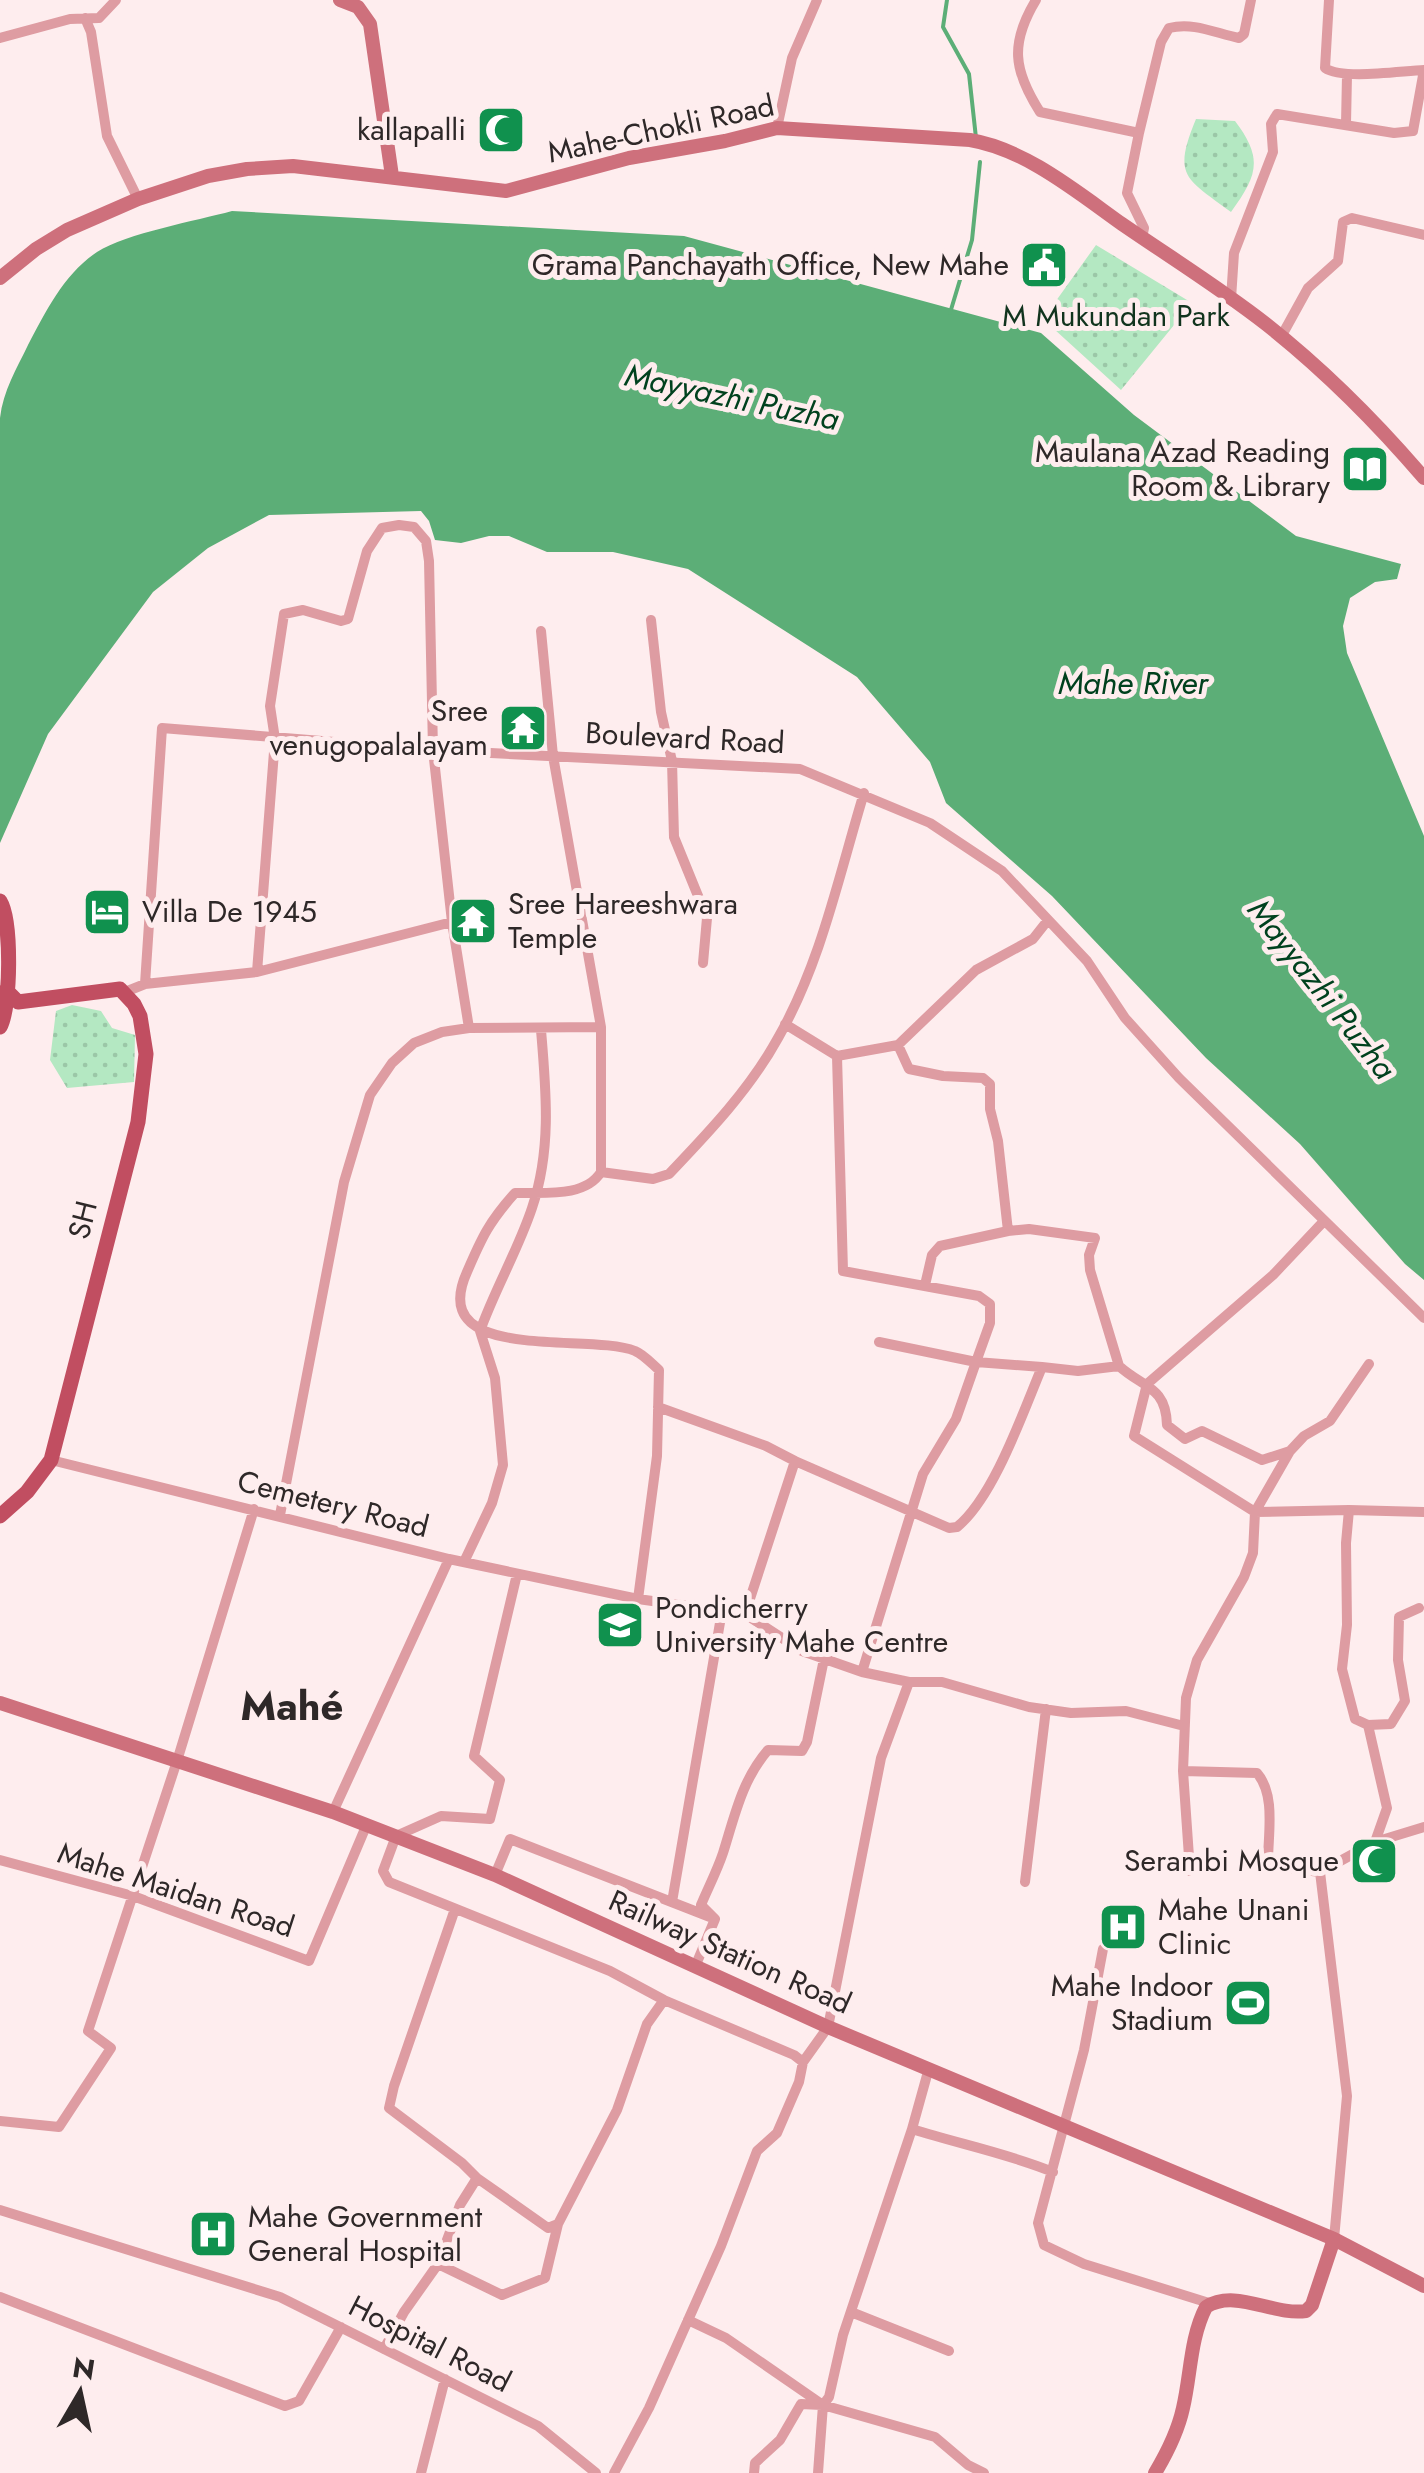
<svg xmlns="http://www.w3.org/2000/svg" width="1424" height="2473" font-family="Jost,sans-serif">
<style>
.park{fill:url(#park-dots)}
.water{fill:#5cae77}
.lines{fill:none;stroke-linecap:round;stroke-linejoin:round}
.stream{stroke:#5cae77;stroke-width:4}
.street{stroke:#de9ca2;stroke-width:10}
.secondary{stroke:#ce707c;stroke-width:14}
.primary{stroke:#c14e61;stroke-width:15}
.labels{text-anchor:middle;stroke-width:10;stroke-linejoin:round;paint-order:stroke}
.street-label{font-size:30px;fill:#2e2828;stroke:#feedee}
.poi-label{font-size:30px;fill:#2e2828;stroke:#feedee;text-anchor:end}
.park-label{font-size:30px;fill:#11341e;stroke:#feedee}
.water-label{font-size:32px;font-style:italic;fill:#00411e;stroke:#feedee}
.district-label{font-size:40px;font-weight:bold;fill:#2e2828;stroke:#feedee}
</style>
<defs>
<pattern id="park-dots" width="8" height="8" patternUnits="userSpaceOnUse" patternTransform="scale(2.5)"><rect width="8" height="8" fill="#b4e8c2"/><path d="M2 2h.1M6 6h.1" fill="none" stroke="#9bc7a7" stroke-width="1.8" stroke-linecap="round"/></pattern>
</defs>
<rect width="100%" height="100%" fill="#feedee"/>
<path class="park" d="M 1196,119 L 1235,121 C 1264,159 1257,176 1231,212 C 1186,178 1172,177 1196,119 Z
M 1096,245 L 1192,303 L 1121,390 L 1043,319 Z
M 72,1005 L 101,1011 L 112,1028 L 135,1035 L 134,1082 L 67,1088 L 50,1060 L 56,1011 Z"/>
<path class="water" d="M 232,211 L 684,236 L 1041,333 L 1134,415 L 1296,536 L 1401,564 L 1397,579 L 1375,582 L 1350,598 L 1343,626 L 1347,653 L 1424,836 L 1424,1280 L 1405,1264 L 1300,1144 L 1206,1058 L 1052,896 L 946,803 L 930,762 L 857,677 L 688,569 L 613,552 L 547,552 L 509,536 L 489,536 L 461,543 L 435,540 L 429,521 L 421,511 L 269,515 L 208,548 L 153,592 L 48,734 L 0,843 L 0,418 C 3,391 17,368 28,345 C 46,311 64,274 97,252 C 127,233 196,221 232,211 Z"/>
<g class="lines">
<path class="stream" d="M 947,0 L 943,27 L 969,74 L 976,138
M 950,313 L 972,240 L 980,162"/>
<path class="street" d="M 1036,0 C 1010,43 1013,70 1040,112 L 1139,133 L 1127,193 L 1144,228 L 1142,238
M 1329,0 L 1325,68 C 1342,80 1400,71 1424,70
M 85,18 L 91,32 L 107,136 L 138,199
M 0,38 L 70,19 L 99,18 L 116,0
M 1346,124 L 1347,75
M 777,128 L 792,58 L 817,0
M 1139,133 L 1161,42 L 1169,28 C 1194,22 1215,33 1239,38 L 1244,34 L 1251,0
M 1231,299 L 1234,253 L 1273,152 L 1271,124 L 1277,114 L 1394,133 L 1413,131 L 1424,70
M 1281,337 L 1308,288 L 1338,261 L 1343,222 L 1352,218 L 1424,235
M 651,620 L 661,712 L 672,761 L 674,837 L 707,918 L 703,963
M 541,631 L 553,756 L 601,1027 L 601,1172 L 653,1179 L 669,1174 C 709,1132 750,1089 778,1038 C 821,963 839,875 864,793
M 257,972 L 275,739 L 270,706 L 284,614 L 303,610 L 341,621 L 348,619 L 367,551 L 382,528 L 399,525 L 414,527 L 426,541 L 429,561 L 433,750 L 452,922 L 469,1028
M 145,984 L 162,728 L 433,750 L 800,769 L 930,823 L 1002,871 L 1087,961 L 1125,1018 L 1179,1078 L 1424,1318
M 125,992 L 145,984 L 257,972 L 452,922
M 785,1024 L 837,1056 L 898,1045 L 976,970 L 1033,939 L 1048,920
M 898,1045 L 909,1069 L 943,1076 L 983,1078 L 990,1084 L 990,1109 L 998,1141 L 1008,1231
M 837,1056 L 843,1271 L 979,1296 L 990,1304 L 990,1323 L 976,1362 L 1042,1367
M 601,1172 C 585,1198 543,1192 515,1193 C 489,1222 482,1237 467,1272 C 425,1365 589,1332 635,1351 C 643,1354 652,1364 659,1370 L 657,1456 L 638,1599
M 1324,1221 L 1273,1275 L 1147,1384 L 1134,1436 L 1255,1512 L 1349,1510
M 925,1285 L 932,1255 L 940,1246 L 1008,1231 L 1029,1229 L 1095,1238 L 1089,1255 L 1090,1270 L 1119,1366 C 1143,1388 1166,1386 1167,1425 L 1185,1439 L 1202,1431 L 1262,1460 L 1290,1451 L 1304,1436 L 1330,1421 L 1369,1364
M 879,1342 L 976,1362 L 956,1419 L 923,1474 L 862,1672 L 909,1682 L 942,1682 L 1029,1707 L 1071,1713 L 1126,1711 L 1184,1726
M 658,1407 L 766,1446 L 795,1461
M 51,1460 L 449,1559 L 333,1812
M 280,1515 L 344,1182 L 370,1095 L 392,1063 L 414,1043 L 442,1032 L 469,1028 L 601,1027
M 449,1559 L 638,1599 L 745,1614 L 795,1461 L 949,1528 L 957,1527 C 994,1497 1023,1412 1042,1367 L 1078,1371 L 1119,1366
M 464,1562 L 492,1503 L 503,1465 L 495,1378 L 480,1331 C 495,1289 518,1250 532,1208 C 552,1149 546,1090 541,1030
M 517,1574 L 474,1756 L 500,1780 L 490,1819 L 441,1816 L 396,1836 L 383,1871 L 389,1882 L 610,1971 L 664,2000 L 794,2055 L 803,2062
M 745,1614 L 802,1651 L 862,1672
M 1368,1725 L 1355,1719 L 1342,1669 L 1347,1625 L 1346,1543 L 1349,1510 L 1424,1512
M 1183,1771 L 1257,1773 C 1276,1795 1268,1834 1268,1862 L 1279,1867 L 1320,1872
M 1375,1842 L 1387,1808 L 1368,1725 L 1391,1724 L 1405,1701 L 1398,1660 L 1399,1617 L 1419,1608
M 0,1860 L 133,1896 L 309,1961 L 367,1824
M 1190,1871 L 1183,1771 L 1186,1698 L 1197,1660 L 1244,1577 L 1253,1553 L 1255,1512 L 1290,1451
M 495,1875 L 510,1839 L 710,1917
M 1025,1882 L 1046,1709
M 672,1902 L 722,1611
M 1103,1949 L 1084,2050 L 1038,2223 L 1044,2245 L 1084,2264 L 1209,2303
M 695,1967 L 715,1919 L 701,1905 C 708,1888 717,1871 723,1853 C 735,1815 742,1780 768,1750 L 802,1751 L 807,1742 L 824,1659
M 929,2068 L 912,2129 C 959,2144 1007,2153 1053,2172
M 0,2121 L 59,2127 L 111,2048 L 88,2031 L 177,1761 L 254,1509
M 477,2178 L 548,2228 L 558,2224 L 617,2110 L 647,2024 L 664,2000
M 0,2210 L 280,2297 L 538,2426 L 596,2473
M 1334,2239 L 1347,2096 L 1320,1872 L 1375,1842 L 1424,1827
M 438,2264 L 502,2295 L 545,2278 L 558,2224
M 0,2297 L 285,2406 L 299,2401 L 341,2327
M 851,2312 L 949,2351
M 688,2320 L 726,2338 L 823,2405 L 935,2437 L 968,2465 L 984,2473
M 384,2349 L 404,2312 L 438,2264 L 460,2205 L 477,2178 L 462,2163 L 389,2108 L 394,2086 L 455,1909
M 421,2473 L 445,2379
M 614,2473 L 649,2408 L 721,2246 L 757,2151 L 777,2133 L 799,2082 L 803,2062 L 828,2027 L 881,1758 L 909,1682
M 754,2473 L 755,2463 L 780,2440 L 801,2404 L 822,2405
M 818,2473 L 823,2405 L 829,2397 L 843,2335 L 912,2129"/>
<path class="secondary" d="M 340,0 L 358,7 L 370,24 L 392,176
M 0,278 L 36,249 L 67,230 L 138,199 L 208,176 L 247,169 L 293,166 L 506,191 L 629,158 L 725,141 L 777,128 L 970,140 C 1025,149 1077,192 1122,224 C 1170,257 1220,288 1266,324 C 1323,369 1377,423 1424,478
M 0,1703 L 333,1812 L 495,1875 L 828,2027 L 1334,2239 L 1424,2286
M 1155,2473 C 1167,2453 1178,2431 1183,2408 C 1191,2374 1190,2338 1206,2307 C 1235,2288 1274,2316 1306,2311 L 1312,2305 L 1334,2239"/>
<path class="primary" d="M 0,901 C 12,921 11,1007 0,1027
M 0,1516 L 27,1492 L 51,1460 L 138,1122 L 146,1054 L 140,1016 L 134,1004 L 120,989 L 18,1002 L 6,990"/>
</g>
<defs>
<g id="mosque-square" transform="scale(2.5)"><rect x="-9" y="-9" width="18" height="18" rx="4" fill="#10914e" stroke="#feedee"/><path d="M3.5-4.9A6 6 0 1 0 3.5 4.9A5 5 0 1 1 3.5-4.9Z" fill="#fff"/></g>
<g id="civic-square" transform="scale(2.5)"><rect x="-9" y="-9" width="18" height="18" rx="4" fill="#10914e" stroke="#feedee"/><path d="M-.6-6.5H3V-4.5H.6V-3L4-1V1h2V6H-6V1h2V-1L-.6-3ZM-1.2 2.5V6h2.4V2.5Z" fill="#fff"/></g>
<g id="library-square" transform="scale(2.5)"><rect x="-9" y="-9" width="18" height="18" rx="4" fill="#10914e" stroke="#feedee"/><path d="M-6-4Q-3-5.5-.7-3.5V5Q-3 3-6 4ZM6-4Q3-5.5 .7-3.5V5Q3 3 6 4Z" fill="#fff"/></g>
<g id="temple-square" transform="scale(2.5)"><rect x="-9" y="-9" width="18" height="18" rx="4" fill="#10914e" stroke="#feedee"/><path d="M0-6L5-2H3V0L6.5 2.5H4V6H1.5V3h-3V6H-4V2.5H-6.5L-3 0V-2H-5Z" fill="#fff"/></g>
<g id="hotel-square" transform="scale(2.5)"><rect x="-9" y="-9" width="18" height="18" rx="4" fill="#10914e" stroke="#feedee"/><path d="M-6-4.5h1.5V1H6V5H4.5V3h-9V5H-6ZM-4 0a1.8 1.8 0 1 1 3.6 0ZM.5 0V-2.5h3Q6-2.5 6 0Z" fill="#fff"/></g>
<g id="university-square" transform="scale(2.5)"><rect x="-9" y="-9" width="18" height="18" rx="4" fill="#10914e" stroke="#feedee"/><path d="M0-5L7-2L0 1L-7-2ZM-4 1L0 2.5L4 1V4Q0 6-4 4Z" fill="#fff"/></g>
<g id="hospital-square" transform="scale(2.5)"><rect x="-9" y="-9" width="18" height="18" rx="4" fill="#10914e" stroke="#feedee"/><path d="M-5-5h3v3.5h4V-5h3V5h-3V1.5h-4V5h-3Z" fill="#fff"/></g>
<g id="stadium-square" transform="scale(2.5)"><rect x="-9" y="-9" width="18" height="18" rx="4" fill="#10914e" stroke="#feedee"/><path d="M0-5a6.5 5 0 1 0 0 10a6.5 5 0 1 0 0-10ZM-3.5-1.8h7v3.6h-7Z" fill="#fff"/></g>
</defs>
<g fill-rule="evenodd">
<use href="#mosque-square" x="501" y="130"/>
<use href="#civic-square" x="1044" y="265"/>
<use href="#library-square" x="1365" y="469"/>
<use href="#temple-square" x="523" y="728"/>
<use href="#hotel-square" x="107" y="912"/>
<use href="#temple-square" x="473" y="921"/>
<use href="#university-square" x="620" y="1625"/>
<use href="#mosque-square" x="1374" y="1861"/>
<use href="#hospital-square" x="1123" y="1927"/>
<use href="#stadium-square" x="1248" y="2003"/>
<use href="#hospital-square" x="213" y="2234"/>
</g>
<g class="labels">
<g class="street-label">
<text transform="translate(661 129) rotate(-12)" y="10">Mahe-Chokli Road</text>
<text transform="translate(685 738) rotate(3)" y="10">Boulevard Road</text>
<text transform="translate(83 1220) rotate(-76)" y="10">SH</text>
<text transform="translate(333 1504) rotate(14)" y="10">Cemetery Road</text>
<text transform="translate(176 1890) rotate(18)" y="10">Mahe Maidan Road</text>
<text transform="translate(730 1952) rotate(24)" y="10">Railway Station Road</text>
<text transform="translate(430 2344) rotate(27)" y="10">Hospital Road</text>
</g>
<g class="poi-label">
<text x="466" y="140">kallapalli</text>
<text x="1009" y="275">Grama Panchayath Office, New Mahe</text>
<text x="1330" y="462">Maulana Azad Reading<tspan x="1330" dy="34">Room &amp; Library</tspan></text>
<text x="488" y="721">Sree<tspan x="488" dy="34">venugopalalayam</tspan></text>
<text x="508" y="914" text-anchor="start">Sree Hareeshwara<tspan x="508" dy="34">Temple</tspan></text>
<text x="142" y="922" text-anchor="start">Villa De 1945</text>
<text x="655" y="1618" text-anchor="start">Pondicherry<tspan x="655" dy="34">University Mahe Centre</tspan></text>
<text x="1339" y="1871">Serambi Mosque</text>
<text x="1158" y="1920" text-anchor="start">Mahe Unani<tspan x="1158" dy="34">Clinic</tspan></text>
<text x="1213" y="1996">Mahe Indoor<tspan x="1213" dy="34">Stadium</tspan></text>
<text x="248" y="2227" text-anchor="start">Mahe Government<tspan x="248" dy="34">General Hospital</tspan></text>
</g>
<g class="park-label">
<text x="1116" y="326">M Mukundan Park</text>
</g>
<g class="water-label">
<text transform="translate(732 397) rotate(12)" y="11">Mayyazhi Puzha</text>
<text x="1133" y="694">Mahe River</text>
<text transform="translate(1322 989) rotate(52)" y="11">Mayyazhi Puzha</text>
</g>
<g class="district-label">
<text x="292" y="1720">Mahé</text>
</g>
</g>
<g transform="translate(80 2393) rotate(9)" stroke="#feedee" stroke-width="8" paint-order="stroke">
<path d="M0-8L18 38L0 25L-18 38Z" fill="#2e2828"/>
<text y="-15" font-size="28" font-weight="bold" text-anchor="middle" fill="#2e2828">N</text>
</g>
</svg>
